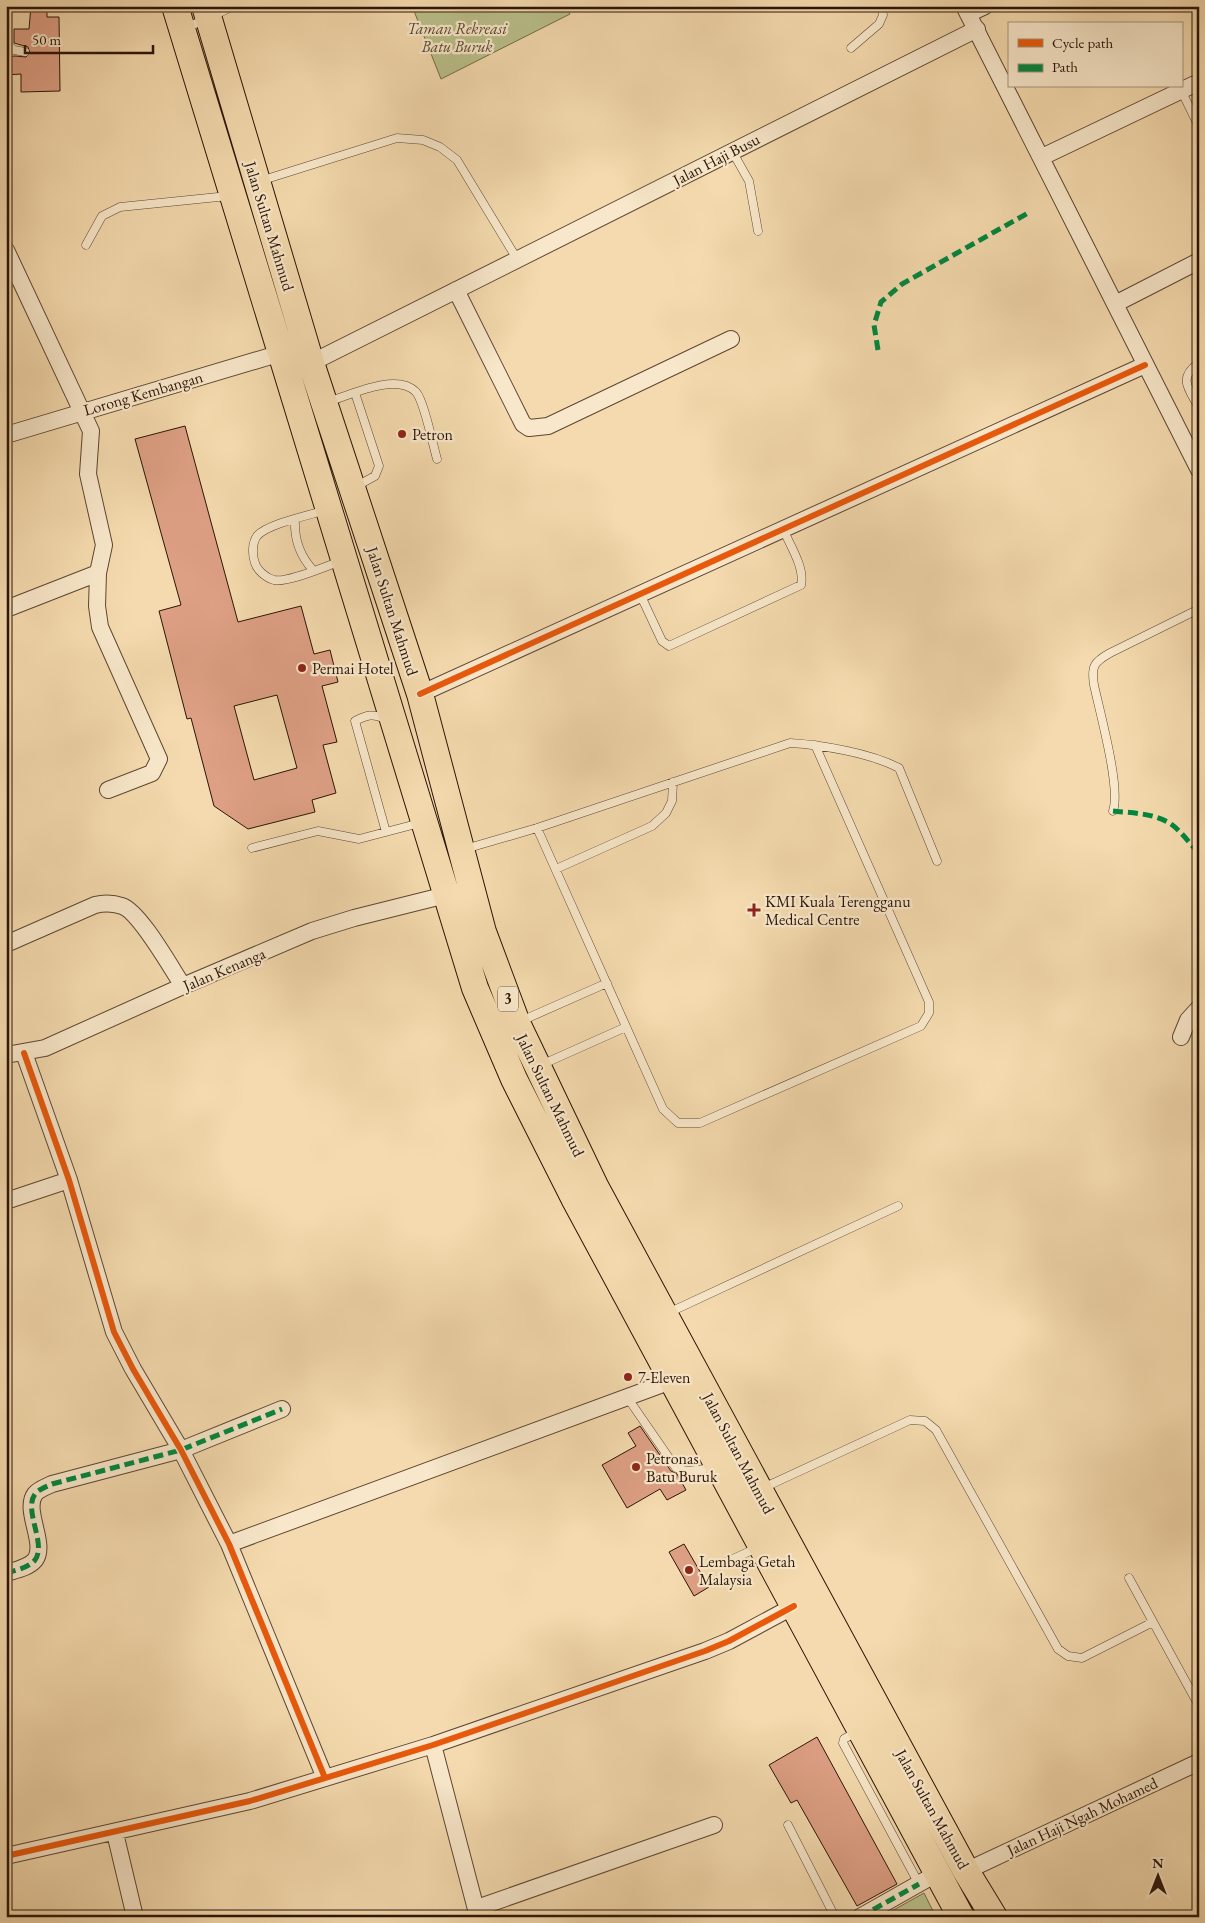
<svg xmlns="http://www.w3.org/2000/svg" width="1205" height="1923" font-family="'EB Garamond',serif">
<style>
.green{fill:#bac08b;stroke:#726a49}
.building{fill:#dea085;stroke:#2b1407;fill-rule:evenodd}
.lines{fill:none;stroke-linecap:round;stroke-linejoin:round}
.service-casing{stroke:#5d4631;stroke-width:9}
.minor-casing{stroke:#5d4631;stroke-width:18}
.trunk-casing{stroke:#2b1407;stroke-width:28}
.service{stroke:#f8e7ca;stroke-width:8}
.minor{stroke:#f8e7ca;stroke-width:16}
.trunk{stroke:#f4daae;stroke-width:26}
.quiet{stroke:#00873e;stroke-width:5;stroke-dasharray:10 5;stroke-linecap:butt}
.cycleway-casing{stroke:#f8e7ca;stroke-width:9}
.cycleway{stroke:#e8590c;stroke-width:6}
.poi-dot{fill:#8f2418;stroke:#f8e7ca;stroke-width:2}
.labels{text-anchor:middle;stroke-width:4.5;stroke-linejoin:round;paint-order:stroke}
.shield{fill:#f8e7ca;stroke:#685342;stroke-width:1}
.shield-label{font-size:15px;font-weight:bold;fill:#2b1407}
.park-label{font-size:16px;font-style:italic;fill:#56482f;stroke:#f8e7ca}
.street-label{font-size:16px;fill:#2b1407;stroke:#f8e7ca}
.poi-label{font-size:16px;fill:#2b1407;stroke:#f8e7ca;text-anchor:start}
</style>
<rect width="100%" height="100%" fill="#f4daae"/>
<filter id="stains"><feTurbulence type="fractalNoise" baseFrequency=".004" numOctaves="4"/><feColorMatrix values="0 0 0 0 .2 0 0 0 0 .09 0 0 0 0 .02 0 0 0 .5 -.17"/></filter>
<radialGradient id="worn" r=".72"><stop offset=".6" stop-color="#630" stop-opacity="0"/><stop offset="1" stop-color="#630" stop-opacity=".3"/></radialGradient>
<path class="green" d="M 412,6 L 566,6 L 570,14 L 441,79 Z
M 924,1893 L 936,1917 L 881,1917 Z"/>
<path class="building" d="M 31,6 L 47,6 L 47,17 L 59,17 L 60,91 L 21,92 L 21,74 L 6,75 L 6,57 L 15,56 L 26,57 L 30,53 L 28,47 L 14,43 L 14,29 L 29,29 Z
M 185,426 L 238,622 L 301,606 L 314,654 L 330,650 L 338,682 L 322,686 L 337,742 L 323,745 L 336,793 L 312,800 L 315,812 L 248,829 L 214,806 L 191,718 L 187,719 L 159,611 L 181,605 L 135,439 ZM 277,695 L 297,768 L 254,780 L 234,706 Z
M 640,1426 L 671,1471 L 677,1474 L 686,1490 L 667,1500 L 660,1489 L 627,1508 L 602,1465 L 636,1446 L 628,1433 Z
M 684,1544 L 709,1587 L 694,1596 L 669,1552 Z
M 817,1737 L 897,1884 L 857,1906 L 797,1800 L 791,1803 L 769,1765 Z"/>
<g class="lines">
<g class="service-casing">
<path id="service" d="M 6,8 L 8,6
M 186,28 L 234,6
M 6,44 L 14,50 L 25,52
M 851,48 L 879,24 L 883,15 L 881,6
M 1181,90 L 1199,127
M 732,151 L 749,181 L 758,231
M 260,181 L 397,138 L 423,140 L 440,147 L 457,160 L 517,259
M 86,245 L 102,216 L 120,207 L 228,196
M 1199,363 C 1177,378 1189,389 1199,408
M 355,393 L 379,466 L 375,476 L 355,487
M 328,402 C 350,395 397,372 416,392 C 424,401 433,445 437,459
M 326,510 C 310,515 267,524 257,536 C 252,543 252,555 255,563 C 257,570 266,578 274,580 C 288,583 326,566 341,561
M 295,519 C 294,539 299,555 313,570
M 640,594 L 662,641 L 669,646 L 801,585 C 805,568 790,545 783,529
M 385,719 C 373,713 367,715 355,721 L 386,832
M 1113,811 C 1121,788 1100,713 1094,685 C 1091,666 1094,662 1110,653 L 1199,609
M 537,828 L 663,1109 L 678,1123 L 700,1123 L 921,1026 L 929,1013 L 929,1002 L 815,745
M 252,848 L 318,831 L 359,839 L 420,823
M 465,849 L 537,828 L 790,743 C 823,745 870,753 899,768 L 937,861
M 556,869 L 652,826 L 666,813 L 672,801 L 673,782
M 521,1021 L 607,983
M 541,1065 L 626,1027
M 668,1313 L 898,1206
M 627,1397 L 676,1468 L 687,1471 L 714,1468
M 763,1488 L 910,1420 L 925,1421 L 936,1430 L 1058,1649 L 1068,1656 L 1082,1658 L 1153,1622
M 724,1563 L 759,1547
M 1129,1578 L 1199,1706
M 856,1732 L 844,1739 L 843,1743 L 919,1884
M 788,1825 L 835,1917"/>
</g>
<g class="minor-casing">
<path id="minor" d="M 964,6 L 1199,470
M 968,14 L 985,6
M 1042,157 L 1199,82
M 6,250 L 91,431 L 88,474 L 104,545 L 98,573 L 97,606 L 100,627 L 159,759 L 152,773 L 108,790
M 456,290 L 523,424 L 529,428 L 548,426 L 731,339
M 1115,304 L 1199,261
M 311,363 L 977,29
M 6,435 L 281,353
M 6,609 L 98,573
M 420,694 L 1145,365
M 6,944 L 95,905 C 103,903 113,903 122,906 C 140,912 171,968 183,986
M 1181,1037 L 1188,1020 L 1199,1008
M 24,1053 L 69,1180 L 114,1332 L 133,1369 L 181,1450 L 229,1544 L 325,1778
M 6,1055 L 45,1048 L 183,986 L 312,931 L 354,918 L 446,895
M 6,1201 L 69,1180
M 229,1544 L 671,1381
M 6,1573 C 16,1570 28,1568 35,1560 C 47,1544 23,1510 35,1494 C 39,1489 46,1487 52,1484 L 181,1450 L 282,1409
M 433,1745 L 478,1917
M 115,1833 L 135,1917
M 6,1856 L 250,1801 L 433,1745 L 705,1651 L 729,1641 L 794,1606
M 966,1871 L 1199,1762
M 477,1908 L 714,1825
M 860,1917 L 936,1874"/>
</g>
<g class="trunk-casing">
<path id="trunk" d="M 175,6 L 475,988 L 514,1079 L 574,1198 L 961,1917
M 205,6 L 311,363 L 420,694 L 483,932 L 517,1023 L 596,1188 L 966,1871 L 994,1917"/>
</g>
<use href="#service" class="service"/>
<use href="#minor" class="minor"/>
<use href="#trunk" class="trunk"/>
<path class="quiet" d="M 878,350 L 874,325 L 881,302 L 902,284 L 1028,213
M 1113,811 C 1132,813 1154,813 1171,824 C 1181,831 1190,844 1199,853
M 6,1573 C 16,1570 28,1568 35,1560 C 47,1544 23,1510 35,1494 C 39,1489 46,1487 52,1484 L 181,1450 L 282,1409
M 860,1917 L 919,1884"/>
<g class="cycleway-casing">
<path id="cycleway" d="M 420,694 L 1145,365
M 24,1053 L 69,1180 L 114,1332 L 133,1369 L 181,1450 L 229,1544 L 325,1778
M 6,1856 L 250,1801 L 433,1745 L 705,1651 L 729,1641 L 794,1606"/>
</g>
<use href="#cycleway" class="cycleway"/>
</g>
<g class="poi-dot">
<circle cx="402" cy="434" r="5"/>
<circle cx="302" cy="668" r="5"/>
<path d="M751.5 902.5h5v5h5v5h-5v5h-5v-5h-5v-5h5z"/>
<circle cx="628" cy="1377" r="5"/>
<circle cx="636" cy="1467" r="5"/>
<circle cx="689" cy="1570" r="5"/>
</g>
<g class="labels">
<rect class="shield" x="498" y="986.5" width="20" height="25" rx="4"/>
<g class="shield-label">
<text x="508" y="1004">3</text>
</g>
<g class="park-label">
<text x="457" y="34">Taman Rekreasi<tspan x="457" dy="18">Batu Buruk</tspan></text>
</g>
<g class="street-label">
<text transform="translate(716 159) rotate(-27)" y="6">Jalan Haji Busu</text>
<text transform="translate(270 226) rotate(73)" y="6">Jalan Sultan Mahmud</text>
<text transform="translate(143 393) rotate(-16)" y="6">Lorong Kembangan</text>
<text transform="translate(393 611) rotate(72)" y="6">Jalan Sultan Mahmud</text>
<text transform="translate(224 969) rotate(-23)" y="6">Jalan Kenanga</text>
<text transform="translate(551 1095) rotate(64)" y="6">Jalan Sultan Mahmud</text>
<text transform="translate(739 1453) rotate(62)" y="6">Jalan Sultan Mahmud</text>
<text transform="translate(933 1809) rotate(61)" y="6">Jalan Sultan Mahmud</text>
<text transform="translate(1082 1816) rotate(-25)" y="6">Jalan Haji Ngah Mohamed</text>
</g>
<g class="poi-label">
<text x="412" y="440">Petron</text>
<text x="312" y="674">Permai Hotel</text>
<text x="765" y="907">KMI Kuala Terengganu<tspan x="765" dy="18">Medical Centre</tspan></text>
<text x="638" y="1383">7-Eleven</text>
<text x="646" y="1464">Petronas<tspan x="646" dy="18">Batu Buruk</tspan></text>
<text x="699" y="1567">Lembaga Getah<tspan x="699" dy="18">Malaysia</tspan></text>
</g>
</g>
<rect width="1205" height="1923" fill="none" stroke="#f4daae" stroke-width="25"/>
<rect x="8" y="8" width="1190" height="1908" fill="none" stroke="#2b1407" stroke-width="2.5"/>
<rect x="12" y="12" width="1180" height="1898" fill="none" stroke="#2b1407"/>
<rect x="1008" y="22" width="175" height="65" fill="#f8e7ca" stroke="#a6937c"/>
<rect x="1018" y="39" width="25" height="8" fill="#e8590c" stroke="#a6937c"/>
<text x="1052" y="48" font-size="15" fill="#2b1407">Cycle path</text>
<rect x="1018" y="64" width="25" height="8" fill="#00873e" stroke="#a6937c"/>
<text x="1052" y="72" font-size="15" fill="#2b1407">Path</text>
<g transform="translate(1158 1876)" stroke="#f8e7ca" stroke-width="4" paint-order="stroke">
<path d="M0-4L9 19L0 12L-9 19Z" fill="#2b1407"/>
<text y="-8" font-size="14" font-weight="bold" text-anchor="middle" fill="#2b1407">N</text>
</g>
<path d="M25 45v8h128v-8" fill="none" stroke="#2b1407" stroke-width="2.5"/>
<text x="32" y="45" font-size="15" fill="#2b1407" stroke="#f8e7ca" stroke-width="4" paint-order="stroke">50 m</text>
<rect width="100%" height="100%" filter="url(#stains)"/>
<rect width="100%" height="100%" fill="url(#worn)"/>
</svg>
